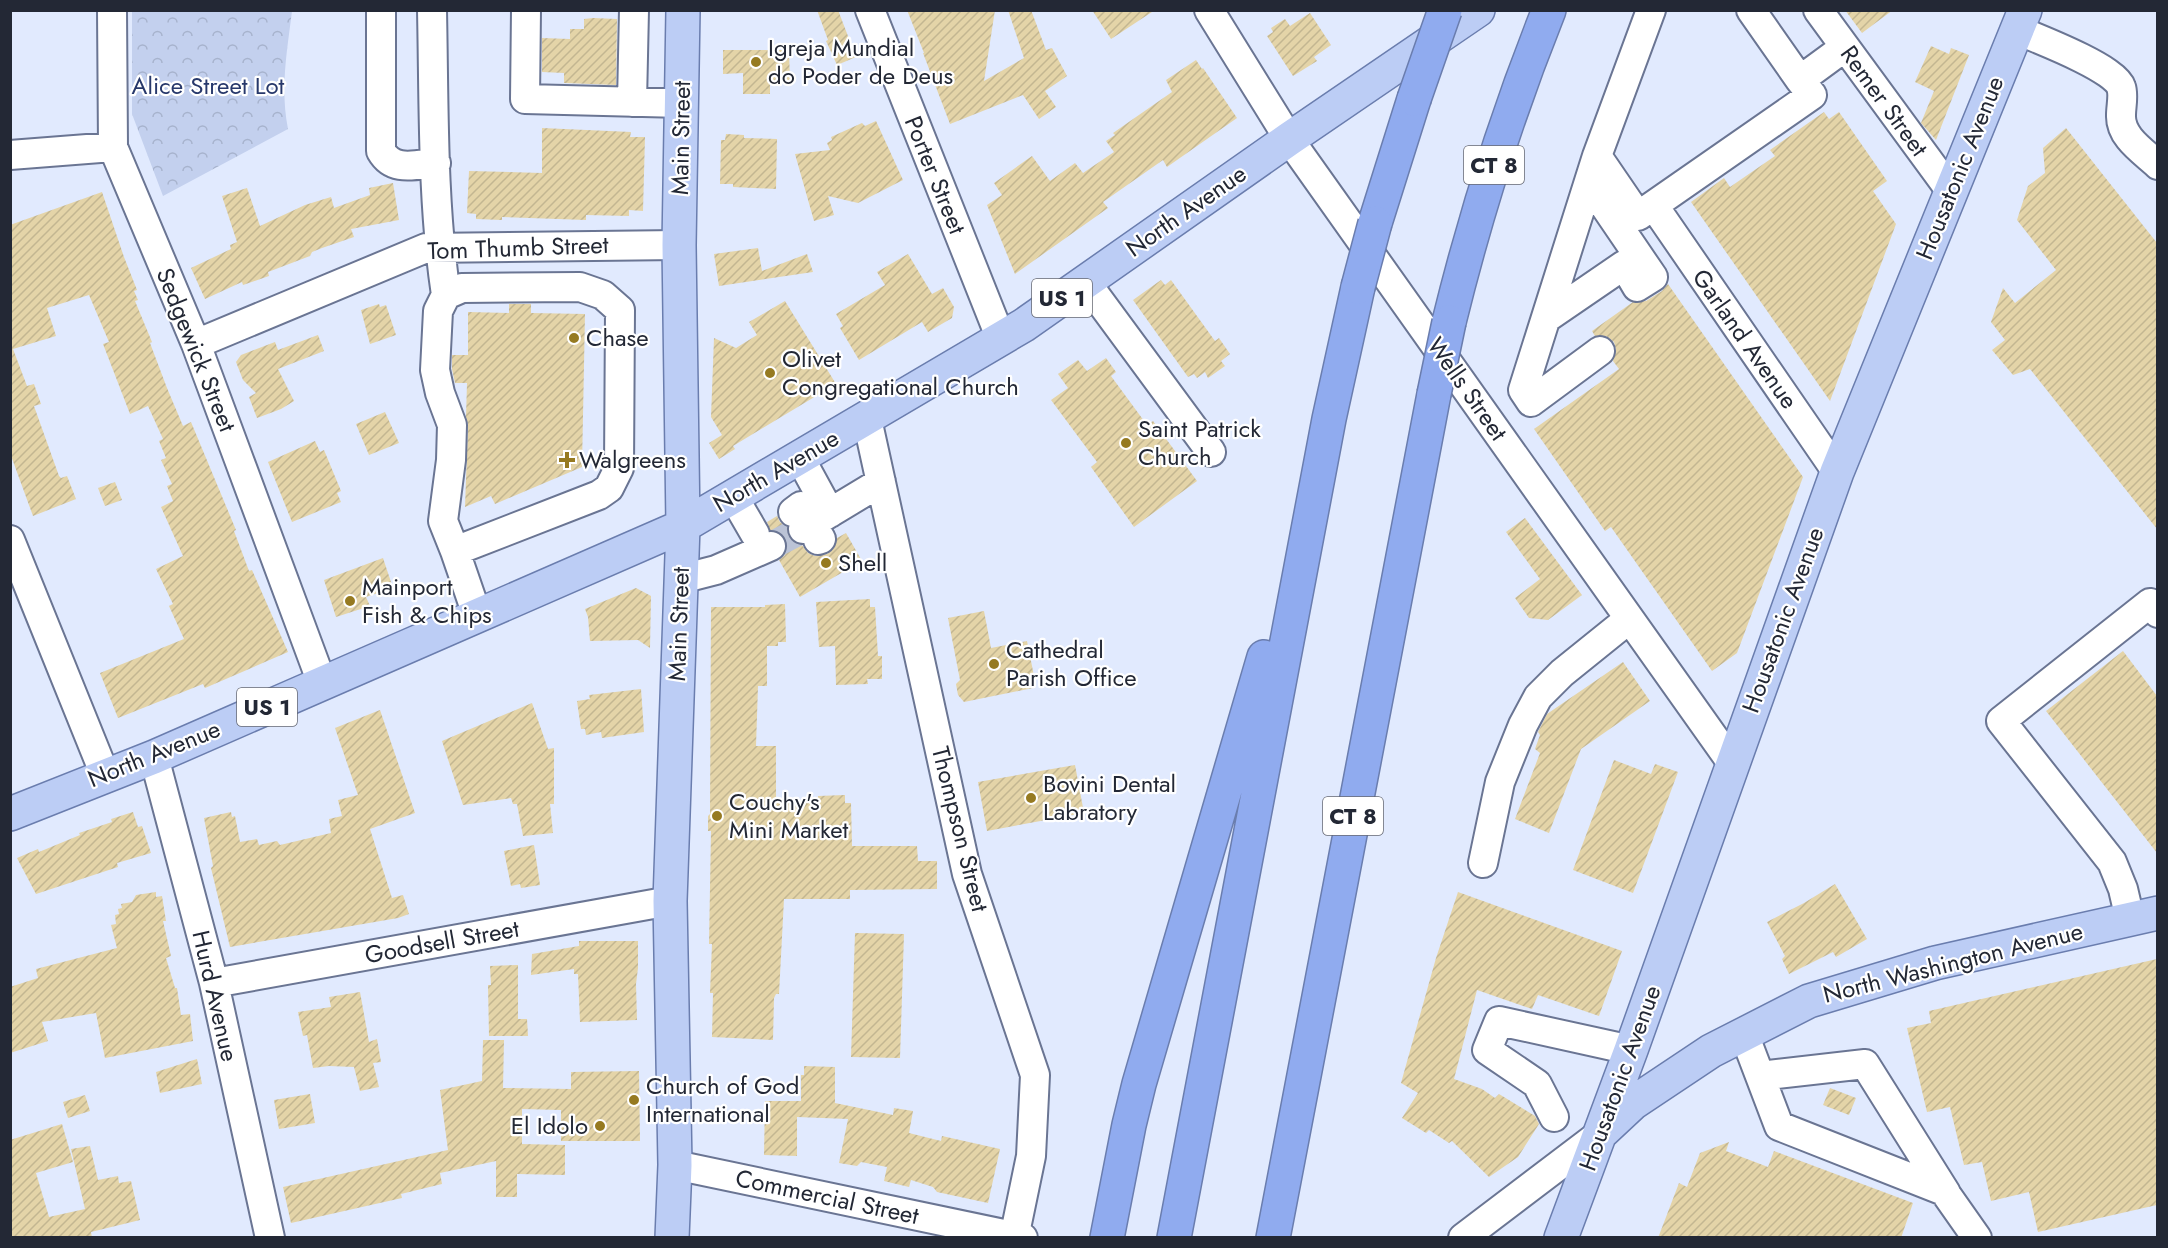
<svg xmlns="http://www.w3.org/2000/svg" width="2168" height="1248" font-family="Jost,sans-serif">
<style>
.park{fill:url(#park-crowns)}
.building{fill:url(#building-hatch)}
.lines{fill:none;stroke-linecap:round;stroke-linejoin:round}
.minor-tunnel{stroke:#bbc3d6;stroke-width:28;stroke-dasharray:28 14;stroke-linecap:butt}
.minor-casing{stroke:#6a7593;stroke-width:32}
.major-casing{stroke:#6a7dae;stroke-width:36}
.highway-casing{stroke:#6a7dae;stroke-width:36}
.minor{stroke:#fff;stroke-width:28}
.major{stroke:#bccdf5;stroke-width:33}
.highway{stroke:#90abef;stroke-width:33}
.highway-bridge-casing{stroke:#6a7dae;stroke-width:36;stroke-linecap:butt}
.highway-bridge{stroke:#90abef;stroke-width:33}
.poi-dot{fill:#967a21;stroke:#fff;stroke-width:2}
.labels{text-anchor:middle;stroke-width:4.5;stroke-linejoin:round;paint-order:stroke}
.shield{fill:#fff;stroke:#656872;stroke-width:1.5}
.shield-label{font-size:22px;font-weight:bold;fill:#232835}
.poi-label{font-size:24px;fill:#232835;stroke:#fff;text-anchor:start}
.park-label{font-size:24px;fill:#27386b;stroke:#fff}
.street-label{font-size:24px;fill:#232835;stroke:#fff}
</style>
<defs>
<pattern id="park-crowns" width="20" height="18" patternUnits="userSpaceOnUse" patternTransform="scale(1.5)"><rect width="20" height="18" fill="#c3d0ee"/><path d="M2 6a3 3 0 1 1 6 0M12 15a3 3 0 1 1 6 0" fill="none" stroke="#a7b3cd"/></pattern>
<pattern id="building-hatch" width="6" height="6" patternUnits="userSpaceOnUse" patternTransform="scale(1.5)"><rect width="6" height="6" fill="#e4d4a8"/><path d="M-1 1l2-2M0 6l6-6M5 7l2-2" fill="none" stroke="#c3b691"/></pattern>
</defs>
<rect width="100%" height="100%" fill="#e1eafe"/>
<path class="park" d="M 132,11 L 292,11 C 287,52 280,88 288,129 L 163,196 L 132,114 Z"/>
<path class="building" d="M 817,10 L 838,10 L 856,57 L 837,65 L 826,41 L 828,40 Z
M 907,10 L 995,10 L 984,81 L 1024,58 L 1008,10 L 1031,10 L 1046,50 L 1052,48 L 1067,76 L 1045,91 L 1056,107 L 1039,119 L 1023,95 L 950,124 L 923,53 L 924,53 Z
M 1092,10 L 1155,10 L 1111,39 Z
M 1845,10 L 1893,10 L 1862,33 Z
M 1310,13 L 1331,45 L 1314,57 L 1317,61 L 1293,76 L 1267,36 L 1273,32 L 1271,28 L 1285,19 L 1290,26 Z
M 593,18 L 617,19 L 616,85 L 564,83 L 564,73 L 542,72 L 542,38 L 570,39 L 570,29 L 584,29 L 584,19 Z
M 1931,46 L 1949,54 L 1951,48 L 1969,55 L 1936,140 L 1921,123 L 1934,91 L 1915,82 Z
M 723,50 L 789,50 L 790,82 L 770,82 L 770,94 L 743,94 L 743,73 L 723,74 Z
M 1196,60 L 1202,69 L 1203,68 L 1237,118 L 1167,167 L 1163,160 L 1103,202 L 1108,208 L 1015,274 L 987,205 L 1002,195 L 994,183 L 1032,156 L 1050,181 L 1075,163 L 1083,173 L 1114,152 L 1106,141 L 1115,135 L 1113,133 L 1172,92 L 1166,80 Z
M 1824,112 L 1829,119 L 1839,112 L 1887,181 L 1873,191 L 1896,224 L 1830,401 L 1691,202 L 1724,178 L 1730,187 L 1775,156 L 1770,150 Z
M 876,121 L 903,180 L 858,203 L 828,196 L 834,215 L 814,221 L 795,154 L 830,150 L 827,143 L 832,140 L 831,137 L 862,123 L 865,126 Z
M 542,128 L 631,132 L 630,137 L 645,137 L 643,211 L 629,210 L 629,216 L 586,215 L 586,220 L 502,217 L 502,220 L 476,219 L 476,214 L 467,213 L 469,171 L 542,173 Z
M 2066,128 L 2157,243 L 2157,529 L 2030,369 L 2013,375 L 1992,350 L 2005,340 L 1991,322 L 2003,288 L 2015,303 L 2056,270 L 2017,220 L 2028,186 L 2045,173 L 2043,148 Z
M 726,134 L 744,135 L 744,138 L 777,139 L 776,189 L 733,187 L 733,184 L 720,184 L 721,140 L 725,140 Z
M 393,183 L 399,220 L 351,229 L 354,237 L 322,248 L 312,252 L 310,256 L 268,272 L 269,276 L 243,285 L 242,282 L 205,299 L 191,268 L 231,249 L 230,245 L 237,242 L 222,196 L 247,188 L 260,226 L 305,205 L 331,197 L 334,208 L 370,195 L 369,188 Z
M 102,192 L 124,257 L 137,290 L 134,291 L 138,300 L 135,301 L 152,342 L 150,343 L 167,388 L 183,426 L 191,422 L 236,530 L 234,531 L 249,571 L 252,570 L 288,652 L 205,688 L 203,684 L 118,718 L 100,673 L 184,639 L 169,606 L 173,604 L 156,569 L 183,556 L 161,507 L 173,501 L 167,486 L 172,484 L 161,460 L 166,458 L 159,441 L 163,439 L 148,406 L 130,414 L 103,344 L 109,342 L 89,295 L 47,308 L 56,336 L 13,349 L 27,386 L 34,384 L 41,404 L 34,406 L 59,476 L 61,478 L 67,476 L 76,499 L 33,516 L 10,453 L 10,225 Z
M 758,248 L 762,271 L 807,254 L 813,272 L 719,286 L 714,254 Z
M 908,254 L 932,294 L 943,288 L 954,307 L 952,318 L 928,332 L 922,322 L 859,360 L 840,328 L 843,326 L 836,314 L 885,285 L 877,272 Z
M 1161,280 L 1165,285 L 1171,280 L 1215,341 L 1219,338 L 1230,354 L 1221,361 L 1225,366 L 1208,378 L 1205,372 L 1197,378 L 1194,374 L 1188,377 L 1133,300 Z
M 1668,284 L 1803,477 L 1737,653 L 1712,671 L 1611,527 L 1605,531 L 1534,429 L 1619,369 L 1613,361 L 1616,350 L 1614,342 L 1606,336 L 1595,336 L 1592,331 L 1633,302 L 1646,301 L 1662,291 Z
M 785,301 L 836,384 L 733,446 L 735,449 L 719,459 L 709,443 L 722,435 L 711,417 L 714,338 L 736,348 L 757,335 L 749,322 Z
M 379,304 L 380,307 L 386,305 L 396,335 L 370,344 L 361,310 Z
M 509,304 L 531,304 L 531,313 L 585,314 L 582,467 L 495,504 L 491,496 L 465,507 L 468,425 L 466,417 L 467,383 L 455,383 L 452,369 L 452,355 L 468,355 L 468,312 L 509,313 Z
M 318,335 L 324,351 L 278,369 L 294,401 L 281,409 L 257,418 L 249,397 L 256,393 L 243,380 L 236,362 L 241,355 L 275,342 L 278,350 Z
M 1106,358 L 1116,372 L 1111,376 L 1147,425 L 1153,421 L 1197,481 L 1134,527 L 1091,467 L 1097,462 L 1051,400 L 1068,388 L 1058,374 L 1078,360 L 1087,371 Z
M 385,412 L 399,443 L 369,455 L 356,424 Z
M 315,441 L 320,452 L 324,450 L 341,491 L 337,493 L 341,502 L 292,522 L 268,462 Z
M 115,482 L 122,500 L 105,506 L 98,488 Z
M 777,516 L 780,522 L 787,527 L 789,538 L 796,544 L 802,545 L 808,553 L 815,556 L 827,554 L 834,548 L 837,538 L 846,533 L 862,561 L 800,597 L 779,560 L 785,555 L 787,548 L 786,539 L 780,532 L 770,530 L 767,522 Z
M 1525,518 L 1582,595 L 1548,620 L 1529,618 L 1515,598 L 1540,579 L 1506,532 Z
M 383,558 L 393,588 L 366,597 L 370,606 L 336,617 L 324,580 Z
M 636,588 L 651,596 L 650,648 L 638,640 L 590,641 L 588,617 L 585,609 Z
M 870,599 L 870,607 L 875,607 L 878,656 L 882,656 L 882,679 L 867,679 L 868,684 L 836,685 L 835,646 L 819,647 L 816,602 Z
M 785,604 L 786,642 L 778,642 L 778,646 L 767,646 L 767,686 L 758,686 L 756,746 L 776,746 L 776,802 L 818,803 L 818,796 L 845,795 L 845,803 L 851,803 L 852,846 L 917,846 L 918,861 L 937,861 L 937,889 L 850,890 L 850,899 L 784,899 L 779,994 L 776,994 L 774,998 L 773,1040 L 712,1037 L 713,993 L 710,993 L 712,944 L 709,944 L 711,831 L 708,831 L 708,816 L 710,814 L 711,607 L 765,607 L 765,605 Z
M 984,611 L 991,648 L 1027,641 L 1035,681 L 1031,681 L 1033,688 L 964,702 L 958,695 L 956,684 L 960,680 L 948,618 Z
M 2123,651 L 2157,696 L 2157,853 L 2046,711 Z
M 1623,662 L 1650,701 L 1581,749 L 1549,833 L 1515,819 L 1540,753 L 1535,749 L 1540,735 L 1538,732 L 1547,714 Z
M 641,689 L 644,732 L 602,738 L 601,732 L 586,735 L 585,729 L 581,729 L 577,701 L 590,699 L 589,695 Z
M 532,703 L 548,749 L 554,748 L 554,804 L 550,804 L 553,833 L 523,836 L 517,804 L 513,804 L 511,798 L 463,805 L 442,741 Z
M 380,710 L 415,813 L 370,829 L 392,898 L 403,895 L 409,914 L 398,918 L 230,947 L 211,868 L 213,866 L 204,818 L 231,812 L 232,817 L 235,816 L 240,842 L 257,839 L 259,845 L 277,841 L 280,845 L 331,833 L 329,819 L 342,816 L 338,800 L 358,795 L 335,728 Z
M 1614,760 L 1651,774 L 1655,764 L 1678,772 L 1633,893 L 1573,870 Z
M 1075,765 L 1084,813 L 987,831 L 978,782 Z
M 133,812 L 138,827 L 142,826 L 151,853 L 117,863 L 118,867 L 36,894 L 17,858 L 38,849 L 39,852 L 80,835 L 79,833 L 112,822 L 111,819 Z
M 534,845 L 540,885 L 521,888 L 520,884 L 511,886 L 504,851 Z
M 1835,884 L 1867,939 L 1836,957 L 1833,952 L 1789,974 L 1782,959 L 1785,956 L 1767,922 L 1804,903 Z
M 156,892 L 156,897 L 162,896 L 166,921 L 163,921 L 171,956 L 166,958 L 175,988 L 177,988 L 181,1015 L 190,1014 L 193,1041 L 105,1058 L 96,1013 L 42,1022 L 48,1041 L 10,1053 L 10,987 L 38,978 L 36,969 L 117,948 L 111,925 L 116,924 L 115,915 L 119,914 L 118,909 L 122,908 L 121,904 L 132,902 L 136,895 Z
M 1458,892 L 1622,951 L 1599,1016 L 1538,995 L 1532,1009 L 1477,990 L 1454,1079 L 1482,1089 L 1495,1098 L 1499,1094 L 1535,1116 L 1539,1124 L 1518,1157 L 1489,1177 L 1452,1141 L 1449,1143 L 1429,1130 L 1426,1133 L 1402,1118 L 1418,1093 L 1401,1083 L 1436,958 Z
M 855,933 L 904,934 L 900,1058 L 851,1057 Z
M 579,941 L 638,941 L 638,968 L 636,984 L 637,1020 L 580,1022 L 578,974 L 574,974 L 574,969 L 531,975 L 532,954 L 579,946 Z
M 2157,959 L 2157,1205 L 2038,1232 L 2029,1192 L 1991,1201 L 1982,1162 L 1964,1165 L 1950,1107 L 1927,1112 L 1907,1028 L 1931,1023 L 1929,1011 Z
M 518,965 L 518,1019 L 527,1019 L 528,1036 L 489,1036 L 488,985 L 491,985 L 490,966 Z
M 360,992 L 369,1042 L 377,1039 L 381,1062 L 373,1063 L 379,1087 L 360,1091 L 354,1067 L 329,1066 L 313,1068 L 307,1035 L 303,1036 L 298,1012 L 331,1007 L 329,997 Z
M 483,1040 L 504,1040 L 503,1088 L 571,1089 L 571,1072 L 639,1071 L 640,1141 L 561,1141 L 561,1110 L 522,1109 L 522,1144 L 565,1145 L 565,1175 L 517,1174 L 517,1197 L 496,1197 L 496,1161 L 440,1173 L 442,1184 L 401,1194 L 402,1198 L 291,1223 L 283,1187 L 448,1150 L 440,1090 L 482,1081 Z
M 197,1059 L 202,1084 L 160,1093 L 156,1072 Z
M 804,1066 L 835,1067 L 835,1103 L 893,1115 L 894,1108 L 913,1111 L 909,1133 L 941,1141 L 942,1136 L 1000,1149 L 988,1203 L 937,1192 L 933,1187 L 911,1180 L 909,1187 L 884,1181 L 887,1167 L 861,1162 L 857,1166 L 839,1163 L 848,1119 L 797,1117 L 797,1156 L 764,1155 L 765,1101 L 801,1101 L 801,1075 L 804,1075 Z
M 1830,1088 L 1856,1098 L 1849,1115 L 1823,1105 Z
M 310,1094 L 315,1123 L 279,1129 L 274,1100 Z
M 85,1095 L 90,1111 L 68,1118 L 63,1102 Z
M 62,1124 L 73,1162 L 36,1173 L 49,1217 L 85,1209 L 71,1149 L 90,1146 L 98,1180 L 118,1176 L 119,1183 L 131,1181 L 140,1220 L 91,1232 L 92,1238 L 10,1238 L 10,1140 Z
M 1729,1142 L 1726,1151 L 1768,1167 L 1774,1151 L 1913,1203 L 1901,1238 L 1658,1238 L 1679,1183 L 1687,1187 L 1700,1153 Z"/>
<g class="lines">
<path class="minor-tunnel" d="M 771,546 L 803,529"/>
<g class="minor-casing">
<path id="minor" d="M 112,10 L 113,147 L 196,344 L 322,683
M 381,10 L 381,151 C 393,172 414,165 436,163
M 432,10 C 434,105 432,201 446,295
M 526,10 L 525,99 L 682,103
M 870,10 L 1001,339
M 1209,10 L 1289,139 L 1732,763
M 1651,10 L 1597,156 L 1638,216 L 1812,95 L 1800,80 L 1845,47
M 1751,10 L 1800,80
M 1818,10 L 1950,190
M 2017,30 C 2036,38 2115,68 2121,87 C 2124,95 2121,106 2121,115 C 2120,137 2143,151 2158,165
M 632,102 L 634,10
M 10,155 L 113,147
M 1597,156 L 1523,390 L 1531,402 L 1600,351
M 1654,206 L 1837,472
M 1085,281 L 1211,452
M 1548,317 L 1624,265 L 1637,287 L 1653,277 L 1589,183
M 196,344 L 426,248 L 679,245
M 867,419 L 967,874 L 1035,1075 L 1031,1156 L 1014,1238
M 800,458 L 830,513
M 733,496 L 755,534
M 793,512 L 801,506 L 821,539 L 818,540
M 803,529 L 881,482
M 10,540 L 105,775
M 455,551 L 443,521 L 451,460 L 452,425 L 440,393 L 435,370 L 438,311 L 446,295 L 462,288 L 580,287 L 603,295 L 620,310 L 619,468 L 609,488 L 599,495 L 455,551 L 477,615
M 681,579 L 716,570 L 771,546
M 154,757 L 214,983 L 270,1238
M 1483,863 L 1500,782 L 1523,725 L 1538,697 L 1562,673 L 1629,619
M 2130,919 L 2123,889 L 2112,862 L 2001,721 L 2150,603 L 2158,613
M 214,983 L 670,901
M 1744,1034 L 1779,1126 L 1944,1191 L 1977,1238
M 1760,1076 L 1865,1064 L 1946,1193
M 1554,1117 L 1537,1084 L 1487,1050 L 1499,1021 L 1631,1050
M 675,1165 L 1023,1238
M 1463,1238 L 1600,1134"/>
</g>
<g class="major-casing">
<path id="major" d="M 10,814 L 154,757 L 683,526 L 1024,325 L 1289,139 L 1478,10
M 1603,1131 L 1633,1103 L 1711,1051 L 1809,1001 L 1935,963 L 2158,913
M 672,1238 L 675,1165 L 670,901 L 683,526 L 679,245 L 683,10
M 1561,1238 L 1631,1050 L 1837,472 L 2025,10"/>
</g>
<g class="highway-casing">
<path id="highway" d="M 1375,223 L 1414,99
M 1449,322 C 1475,216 1508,112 1549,10
M 1107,1238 L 1129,1125 L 1139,1084 L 1264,657
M 1174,1238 L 1329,419 L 1358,287
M 1273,1238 L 1434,394"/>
</g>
<use href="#minor" class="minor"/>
<use href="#major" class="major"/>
<use href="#highway" class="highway"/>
<g class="highway-bridge-casing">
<path id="highway-bridge" d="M 1414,99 L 1445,10
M 1358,287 L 1375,223
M 1434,394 L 1449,322"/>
</g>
<use href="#highway-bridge" class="highway-bridge"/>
</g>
<g class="poi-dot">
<circle cx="756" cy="62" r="6"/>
<circle cx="574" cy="338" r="6"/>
<circle cx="770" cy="373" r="6"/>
<circle cx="1126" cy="443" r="6"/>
<path d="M564 451h6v6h6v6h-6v6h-6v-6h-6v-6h6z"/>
<circle cx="826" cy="563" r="6"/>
<circle cx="350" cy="601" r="6"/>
<circle cx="994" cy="664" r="6"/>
<circle cx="1031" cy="798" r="6"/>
<circle cx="717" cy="816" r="6"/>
<circle cx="634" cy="1100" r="6"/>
<circle cx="600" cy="1126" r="6"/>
</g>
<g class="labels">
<g class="shield">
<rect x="1464" y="146" width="60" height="38" rx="4.5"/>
<rect x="1032" y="279" width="60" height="38" rx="4.5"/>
<rect x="237" y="688" width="60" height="38" rx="4.5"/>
<rect x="1323" y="797" width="60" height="38" rx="4.5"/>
</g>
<g class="shield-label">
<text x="1494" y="173">CT 8</text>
<text x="1062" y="306">US 1</text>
<text x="267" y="715">US 1</text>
<text x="1353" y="824">CT 8</text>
</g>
<g class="poi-label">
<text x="768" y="56">Igreja Mundial<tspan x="768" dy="28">do Poder de Deus</tspan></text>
<text x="586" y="346">Chase</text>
<text x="782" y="367">Olivet<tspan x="782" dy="28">Congregational Church</tspan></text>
<text x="1138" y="437">Saint Patrick<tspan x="1138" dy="28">Church</tspan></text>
<text x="579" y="468">Walgreens</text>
<text x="838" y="571">Shell</text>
<text x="362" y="595">Mainport<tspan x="362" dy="28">Fish &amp; Chips</tspan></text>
<text x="1006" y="658">Cathedral<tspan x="1006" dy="28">Parish Office</tspan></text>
<text x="1043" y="792">Bovini Dental<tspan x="1043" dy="28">Labratory</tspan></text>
<text x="729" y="810">Couchy's<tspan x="729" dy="28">Mini Market</tspan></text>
<text x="646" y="1094">Church of God<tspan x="646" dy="28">International</tspan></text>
<text x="588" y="1134" text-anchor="end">El Idolo</text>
</g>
<g class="park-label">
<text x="208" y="94">Alice Street Lot</text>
</g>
<g class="street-label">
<text transform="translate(1884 101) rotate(54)" y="8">Remer Street</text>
<text transform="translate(681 138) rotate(-89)" y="8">Main Street</text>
<text transform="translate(1960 168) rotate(-68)" y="8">Housatonic Avenue</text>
<text transform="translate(935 175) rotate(68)" y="8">Porter Street</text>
<text transform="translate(1186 211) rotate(-35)" y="8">North Avenue</text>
<text transform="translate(518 248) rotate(-2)" y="8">Tom Thumb Street</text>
<text transform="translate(1745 339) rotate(55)" y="8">Garland Avenue</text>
<text transform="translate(196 350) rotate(68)" y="8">Sedgewick Street</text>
<text transform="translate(1467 389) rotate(55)" y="8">Wells Street</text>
<text transform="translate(776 471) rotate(-30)" y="8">North Avenue</text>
<text transform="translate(1783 620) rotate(-70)" y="8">Housatonic Avenue</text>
<text transform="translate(679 624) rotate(-88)" y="8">Main Street</text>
<text transform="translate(154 754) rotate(-22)" y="8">North Avenue</text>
<text transform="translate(960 829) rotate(76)" y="8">Thompson Street</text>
<text transform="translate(442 942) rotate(-10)" y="8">Goodsell Street</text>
<text transform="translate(1953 963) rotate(-14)" y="8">North Washington Avenue</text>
<text transform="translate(215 996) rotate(77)" y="8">Hurd Avenue</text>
<text transform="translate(1620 1078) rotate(-70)" y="8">Housatonic Avenue</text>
<text transform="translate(827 1197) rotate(12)" y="8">Commercial Street</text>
</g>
</g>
<rect width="2168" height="1248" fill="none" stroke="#232835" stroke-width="24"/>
</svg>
